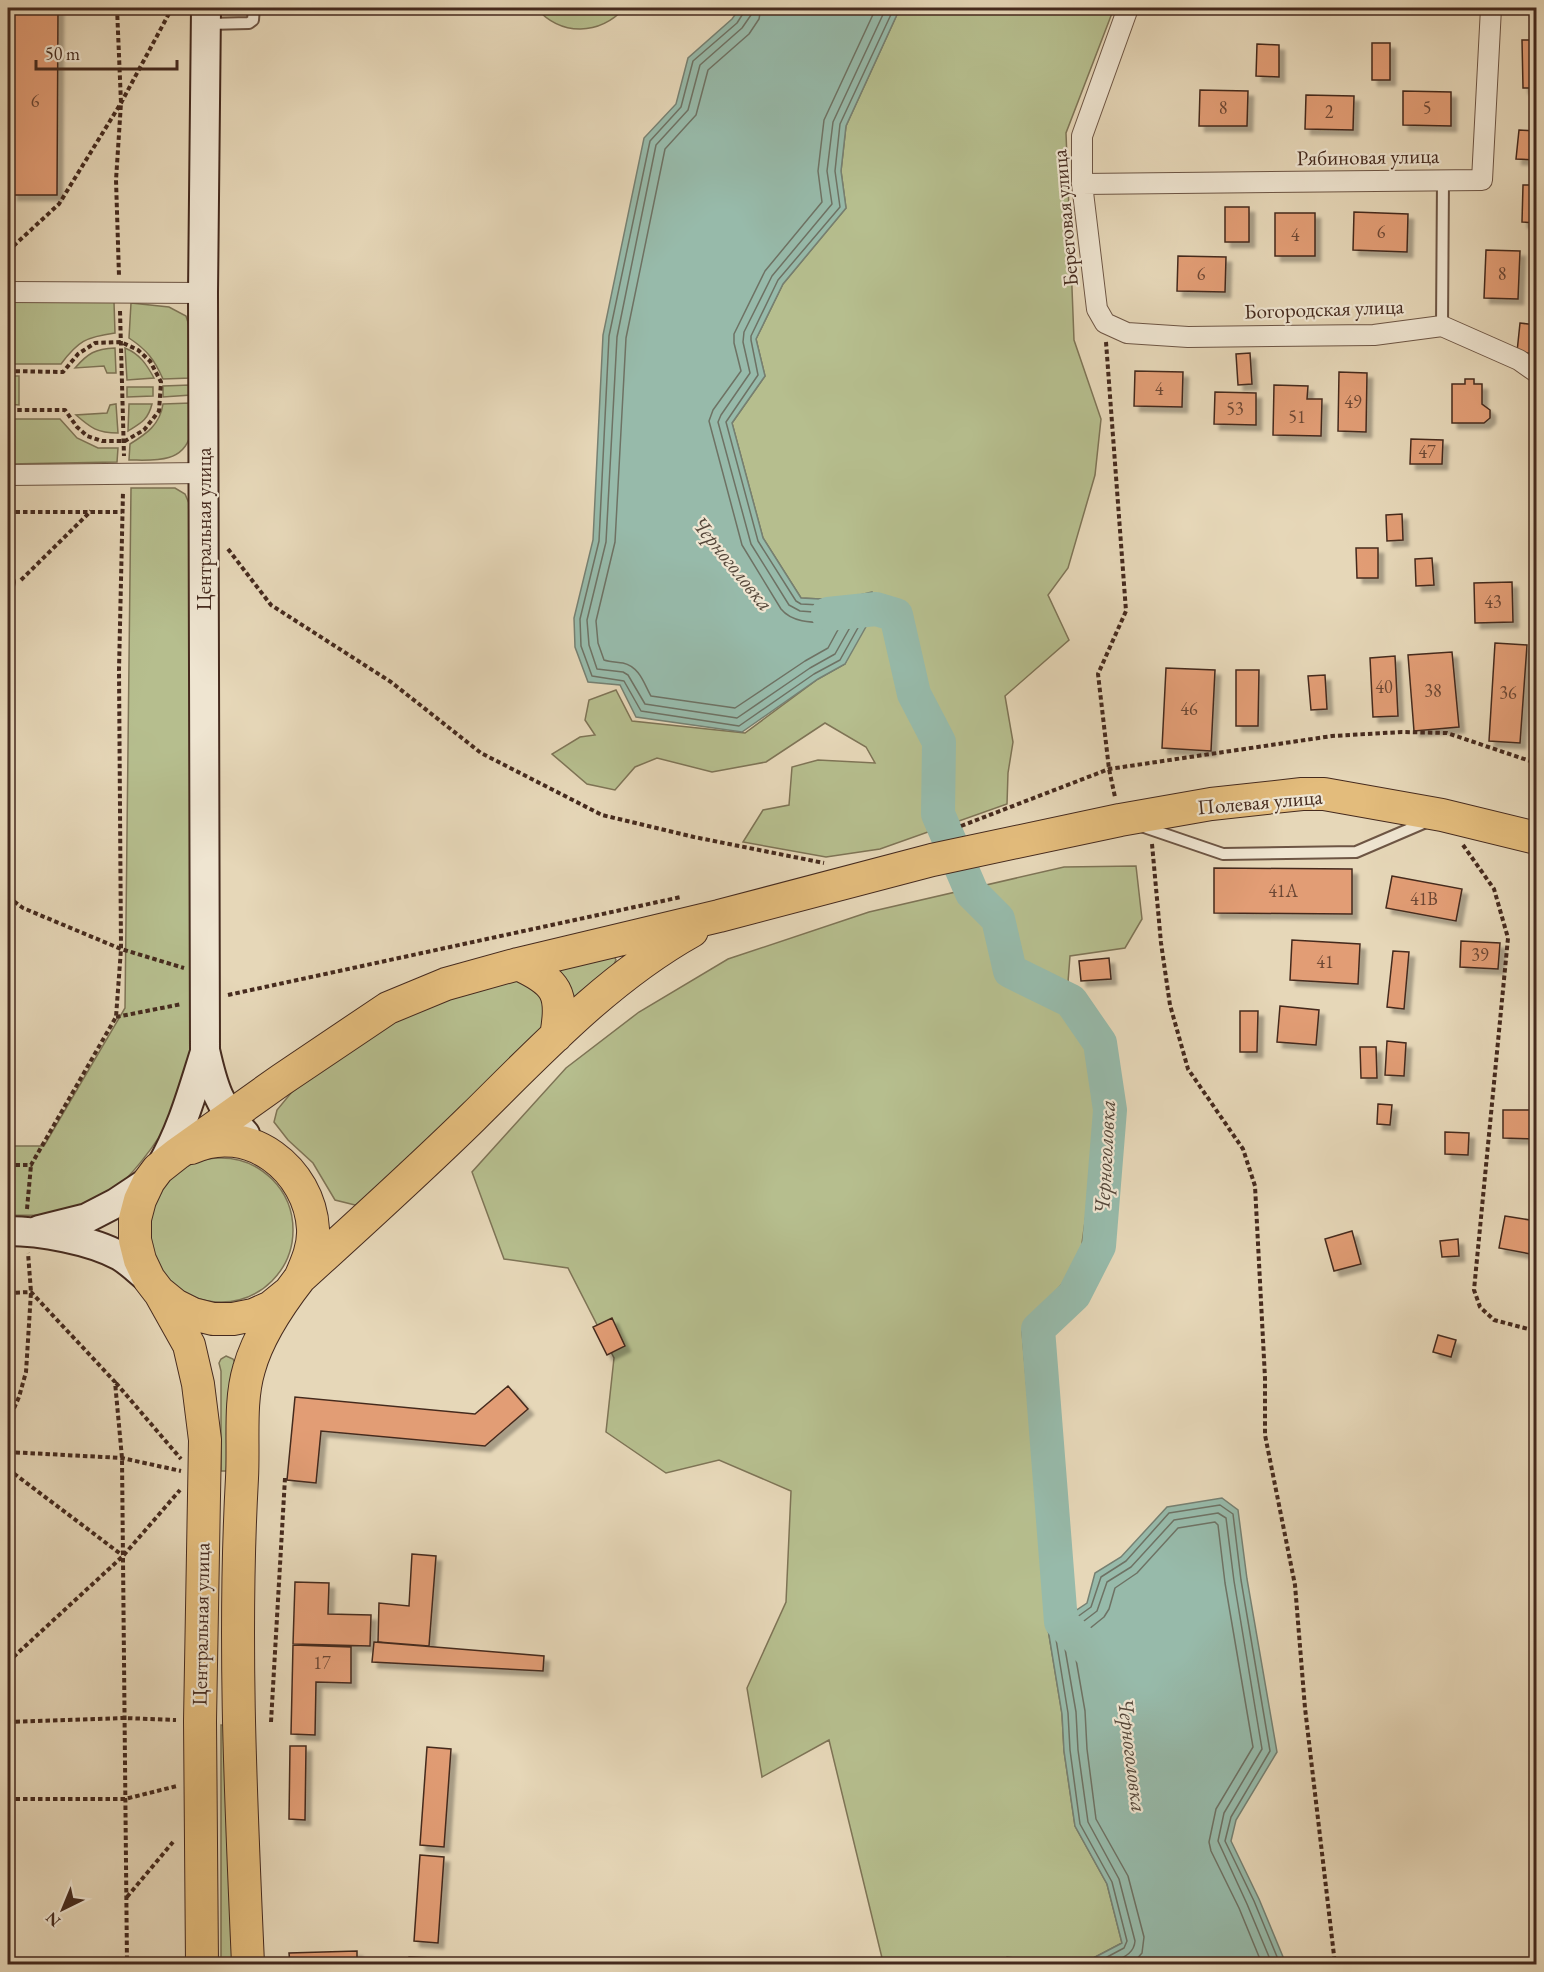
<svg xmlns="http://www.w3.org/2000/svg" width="1544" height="1972" font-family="'EB Garamond',serif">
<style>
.green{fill:#b6be8e;stroke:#7e7456;stroke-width:1.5}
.water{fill:#97baaa;stroke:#768072;stroke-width:1.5}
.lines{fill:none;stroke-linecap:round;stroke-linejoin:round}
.shore{stroke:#6e7264;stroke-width:1.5}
.river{stroke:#97baaa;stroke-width:34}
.building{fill:#e29d74;stroke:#452a1e;stroke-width:1.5;filter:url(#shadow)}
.lane-casing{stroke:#6d5544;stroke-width:14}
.street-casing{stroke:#6d5544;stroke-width:22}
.secondary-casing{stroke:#452a1e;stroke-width:32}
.primary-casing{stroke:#452a1e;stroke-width:34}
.path{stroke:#452a1e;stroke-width:4;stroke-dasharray:4.5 3;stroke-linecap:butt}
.lane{stroke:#efe5d1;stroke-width:10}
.street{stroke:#efe5d1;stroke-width:20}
.secondary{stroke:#efe5d1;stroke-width:28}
.primary{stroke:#e3bc7c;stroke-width:32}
.labels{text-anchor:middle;stroke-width:4.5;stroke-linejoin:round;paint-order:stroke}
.number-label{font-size:18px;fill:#6c4734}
.street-label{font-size:21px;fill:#452a1e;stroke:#efe5d1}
.water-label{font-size:22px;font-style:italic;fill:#55473a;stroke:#efe5d1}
</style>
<defs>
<filter id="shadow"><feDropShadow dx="5.5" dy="5.5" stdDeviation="1.5" flood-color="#0004"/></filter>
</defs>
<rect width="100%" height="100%" fill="#e6d7b8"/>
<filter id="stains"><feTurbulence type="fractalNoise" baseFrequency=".00333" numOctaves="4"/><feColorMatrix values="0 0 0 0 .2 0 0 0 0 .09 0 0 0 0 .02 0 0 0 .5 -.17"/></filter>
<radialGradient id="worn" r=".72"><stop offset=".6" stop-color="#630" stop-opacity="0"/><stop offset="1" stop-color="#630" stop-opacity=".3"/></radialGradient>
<path class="green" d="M 536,8 L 625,8 C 599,35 562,37 536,8 Z
M 900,8 L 1114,8 L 1066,133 L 1074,340 L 1101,419 L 1095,475 L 1068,568 L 1048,595 L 1069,640 L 1005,696 L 1013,742 L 1008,773 L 1007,804 L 880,849 L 826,857 L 743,842 L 763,810 L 789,805 L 792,767 L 818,760 L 875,763 L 866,747 L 825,723 L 766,762 L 712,772 L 657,758 L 635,767 L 615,790 L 587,784 L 552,754 L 580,737 L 595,735 L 585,720 L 589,700 L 616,690 L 632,721 L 745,733 L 818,679 L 845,664 L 872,593 L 840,600 L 801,598 L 763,538 L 732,423 L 765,376 L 756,339 L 783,284 L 846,208 L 841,171 L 846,126 Z
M 8,301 L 114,302 L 115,333 C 86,337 78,341 61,364 L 8,364 Z
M 131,303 L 169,307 L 186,316 L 191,332 L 191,378 L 163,379 C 154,359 147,350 129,338 Z
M 115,348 L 116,373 L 107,373 L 104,366 L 75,368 C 88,353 95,349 115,348 Z
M 125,348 C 140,354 147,365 154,378 L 127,380 Z
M 8,376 L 19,376 L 19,405 L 8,404 Z
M 190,385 L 191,395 L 163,397 L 163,386 Z
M 127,387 L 153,387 L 153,396 L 127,397 Z
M 191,403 C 190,413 193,427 190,436 C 182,464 152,460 129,460 L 130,444 C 146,434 160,425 163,404 Z
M 116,404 L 118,433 C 97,433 91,428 76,415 L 107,413 L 110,405 Z
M 129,404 L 152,404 C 148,420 141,423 128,431 Z
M 8,419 L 60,419 L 77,438 L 98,448 L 118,448 L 117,462 L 8,464 Z
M 131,488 L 175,488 L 185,494 L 191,508 L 191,1050 C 186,1069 183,1090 175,1108 C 161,1140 125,1188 93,1205 C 69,1218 35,1215 8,1215 L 8,1146 L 44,1146 L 125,1008 Z
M 1136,866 L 1142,919 L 1125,948 L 1070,956 L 1068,982 L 1087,1002 L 1086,1032 L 1097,1108 L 1095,1152 L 1079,1264 L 1022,1331 L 1048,1629 L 1062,1714 L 1064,1751 L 1075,1826 L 1107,1884 L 1122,1943 L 1082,1964 L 1059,1964 L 1007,1957 L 1000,1964 L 886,1964 L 883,1962 L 829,1740 L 762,1777 L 747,1688 L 786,1602 L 791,1491 L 719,1460 L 666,1473 L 606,1432 L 614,1358 L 568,1268 L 504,1259 L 472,1172 L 566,1068 L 639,1012 L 728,959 L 869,912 L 1064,867 Z
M 614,956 L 616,960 L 612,968 L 570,1007 L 551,969 Z
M 522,976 L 545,995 L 549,1027 L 371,1201 L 355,1205 L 335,1200 L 313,1163 L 288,1140 L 274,1122 L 277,1110 L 291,1093 L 335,1057 L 431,1001 Z
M149 1230a72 72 0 1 1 144 0a72 72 0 1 1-144 0Z
M 226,1356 L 233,1359 L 236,1365 L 235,1471 L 221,1471 L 221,1371 L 219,1363 L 221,1359 Z
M 221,1725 L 234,1726 L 235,1964 L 221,1964 Z"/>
<path class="water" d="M 740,8 L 900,8 L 846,126 L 841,171 L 846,208 L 783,284 L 756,339 L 765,376 L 732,423 L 763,538 L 801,598 L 840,600 L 872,592 L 876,609 L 845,664 L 818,679 L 742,732 L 636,717 L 620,685 L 588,682 L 575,647 L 574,618 L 593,540 L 603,335 L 644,138 L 676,104 L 688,58 L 732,19 Z
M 1222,1498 L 1238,1510 L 1247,1579 L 1277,1752 L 1236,1820 L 1231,1841 L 1259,1899 L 1286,1964 L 1082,1964 L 1122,1943 L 1107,1884 L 1075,1826 L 1064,1751 L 1062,1714 L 1048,1629 L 1087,1603 L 1095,1573 L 1121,1557 L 1167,1507 Z"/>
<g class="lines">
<path class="shore" d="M 745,8 L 744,12 L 737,23 L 693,61 L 681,107 L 650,141 L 609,336 L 599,541 L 580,619 L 581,646 L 592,676 L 624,681 L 641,711 L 739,726 L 814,674 L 840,660 L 869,608 L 868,602 L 865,600 L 840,606 L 801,604 L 796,601 L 758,541 L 726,422 L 758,375 L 751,340 L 751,336 L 778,280 L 840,207 L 835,171 L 840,124 L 894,8
M 752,8 L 751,15 L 742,28 L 700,65 L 688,110 L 656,145 L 617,337 L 606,542 L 587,620 L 589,645 L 597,669 L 623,672 L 628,675 L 645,704 L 737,718 L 810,668 L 835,654 L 857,615 L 854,611 L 840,614 L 800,611 L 789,605 L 751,544 L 718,422 L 721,415 L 750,373 L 743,342 L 744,332 L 772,276 L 832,204 L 827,171 L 833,122 L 886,8
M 761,8 L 759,19 L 749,34 L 708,70 L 696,115 L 665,149 L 626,338 L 615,542 L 596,621 L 598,643 L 604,660 C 610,662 617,662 623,663 C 640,667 644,684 651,696 L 735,708 L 805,661 L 828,648 L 840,626 L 838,623 C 819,622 794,625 781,609 L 742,545 L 709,421 L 713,410 L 741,371 L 734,343 L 734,334 L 765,271 L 822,202 L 818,171 L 824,120 L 876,8
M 1094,1964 L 1124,1948 L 1127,1941 L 1112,1882 L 1080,1824 L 1070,1750 L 1068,1713 L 1055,1633 L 1091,1607 L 1101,1577 L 1126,1561 L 1169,1513 L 1220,1505 L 1233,1514 L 1241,1580 L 1270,1751 L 1231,1817 L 1225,1841 L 1254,1901 L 1280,1964
M 1110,1964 C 1121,1958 1134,1955 1135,1941 L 1119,1879 L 1088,1822 L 1078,1750 L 1076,1712 L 1063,1637 L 1097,1611 L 1107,1582 L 1131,1567 L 1174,1520 L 1218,1513 L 1226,1518 L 1234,1581 L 1262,1749 L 1224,1813 L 1218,1841 L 1247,1904 L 1272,1964
M 1129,1964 L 1136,1960 L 1142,1953 L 1144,1937 L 1128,1876 L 1096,1819 L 1087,1749 L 1085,1711 L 1073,1642 L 1104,1617 L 1109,1609 L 1115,1588 L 1137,1573 L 1178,1528 L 1215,1522 L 1218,1525 L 1225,1583 L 1253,1747 L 1216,1809 L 1209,1842 L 1211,1851 L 1239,1908 L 1262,1964"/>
<path class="river" d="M 828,614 L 876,609 L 896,615 L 914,694 L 939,742 L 938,814 L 972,893 L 998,919 L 1010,971 L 1071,1001 L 1100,1043 L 1110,1110 L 1099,1246 L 1074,1295 L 1038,1329 L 1061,1622 L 1094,1655"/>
</g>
<path class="building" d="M 13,8 L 58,8 L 57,195 L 12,195 Z
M 1522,40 L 1536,40 L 1536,88 L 1523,88 Z
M 1372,43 L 1390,43 L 1390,80 L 1372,80 Z
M 1257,44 L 1279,45 L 1279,77 L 1256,76 Z
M 1200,90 L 1248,91 L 1247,126 L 1199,126 Z
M 1403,91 L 1451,92 L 1451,126 L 1403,125 Z
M 1306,95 L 1354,96 L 1353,130 L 1305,129 Z
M 1519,130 L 1536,131 L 1536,160 L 1516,159 Z
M 1523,185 L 1536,185 L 1536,223 L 1522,222 Z
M 1225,207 L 1249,207 L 1249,242 L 1225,242 Z
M 1354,212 L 1408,214 L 1407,252 L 1353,250 Z
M 1275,213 L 1315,213 L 1315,256 L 1275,256 Z
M 1486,250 L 1520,251 L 1518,299 L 1484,298 Z
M 1178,256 L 1226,257 L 1225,292 L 1177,291 Z
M 1520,323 L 1536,325 L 1536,354 L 1517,352 Z
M 1250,353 L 1252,384 L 1238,385 L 1236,354 Z
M 1135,371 L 1183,372 L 1182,407 L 1134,406 Z
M 1339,372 L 1367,373 L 1366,432 L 1338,431 Z
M 1465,379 L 1474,379 L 1474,384 L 1482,384 L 1482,404 L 1490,410 L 1490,418 L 1484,423 L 1452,423 L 1452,384 L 1465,384 Z
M 1274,385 L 1308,386 L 1307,399 L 1322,399 L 1321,436 L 1273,435 Z
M 1215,392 L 1256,393 L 1256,425 L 1214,424 Z
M 1411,439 L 1443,440 L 1442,464 L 1410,464 Z
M 1402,514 L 1403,540 L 1387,541 L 1386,515 Z
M 1356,548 L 1378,548 L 1378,578 L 1357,578 Z
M 1432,558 L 1434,585 L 1416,586 L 1415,559 Z
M 1512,582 L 1513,622 L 1475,623 L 1474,583 Z
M 1495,643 L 1527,645 L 1520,743 L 1489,741 Z
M 1452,652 L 1459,727 L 1414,731 L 1408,655 Z
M 1395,656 L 1398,716 L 1373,717 L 1370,658 Z
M 1166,668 L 1215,670 L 1211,751 L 1162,748 Z
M 1236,670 L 1259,670 L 1258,726 L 1236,726 Z
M 1325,675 L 1327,709 L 1311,710 L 1308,676 Z
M 1214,868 L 1352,869 L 1352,914 L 1214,913 Z
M 1392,876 L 1462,889 L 1456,921 L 1386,908 Z
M 1292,940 L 1360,944 L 1358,984 L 1290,980 Z
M 1461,941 L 1500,943 L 1498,969 L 1460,967 Z
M 1393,951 L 1409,952 L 1404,1009 L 1387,1007 Z
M 1109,958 L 1111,979 L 1081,981 L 1079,961 Z
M 1280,1006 L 1319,1010 L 1316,1045 L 1277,1042 Z
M 1240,1011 L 1258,1011 L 1257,1052 L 1240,1052 Z
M 1387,1041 L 1406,1043 L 1404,1076 L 1385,1075 Z
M 1360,1047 L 1376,1047 L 1377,1078 L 1361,1078 Z
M 1378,1104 L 1392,1105 L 1390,1125 L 1377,1124 Z
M 1503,1110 L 1535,1110 L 1535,1139 L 1503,1138 Z
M 1445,1132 L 1469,1133 L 1468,1155 L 1445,1154 Z
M 1505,1216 L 1536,1221 L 1536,1255 L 1499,1248 Z
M 1352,1231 L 1361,1264 L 1334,1271 L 1325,1239 Z
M 1458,1239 L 1459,1256 L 1442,1257 L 1440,1241 Z
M 612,1318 L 625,1346 L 607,1355 L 593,1327 Z
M 1438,1335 L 1456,1340 L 1451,1357 L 1433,1352 Z
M 508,1386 L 528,1409 L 485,1446 L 321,1431 L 316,1483 L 287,1480 L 295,1397 L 475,1414 Z
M 412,1554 L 436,1556 L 429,1646 L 378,1642 L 379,1603 L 409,1606 Z
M 295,1582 L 329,1583 L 328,1614 L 371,1615 L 370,1646 L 293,1644 Z
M 374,1642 L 544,1656 L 543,1671 L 372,1662 Z
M 293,1645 L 351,1647 L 351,1683 L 316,1682 L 315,1735 L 291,1734 Z
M 290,1746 L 306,1746 L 305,1820 L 289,1819 Z
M 427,1747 L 451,1749 L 444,1847 L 420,1845 Z
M 420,1855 L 444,1857 L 438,1943 L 414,1941 Z
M 357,1951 L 357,1964 L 290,1964 L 289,1953 Z
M 409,1957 L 433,1958 L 432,1964 L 408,1964 Z"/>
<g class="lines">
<g class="lane-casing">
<path id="lane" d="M 207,24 L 249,23 L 253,20 L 254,8
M 1442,326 L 1443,180
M 8,586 L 9,582
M 1141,826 L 1223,854 L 1356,852 L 1426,822"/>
</g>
<g class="street-casing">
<path id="street" d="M 1128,8 L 1082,136 L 1082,184 L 1097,309 L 1105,323 L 1127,333 L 1188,337 L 1374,335 L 1442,326 L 1519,360 L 1536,372
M 1082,184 L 1482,180 L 1491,8
M 8,292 L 203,293
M 8,475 L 203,473"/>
</g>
<g class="secondary-casing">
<path id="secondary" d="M 206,8 L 203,293 L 205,1050 C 213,1086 219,1107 245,1134
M 160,1168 C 182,1130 192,1093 205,1052
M 39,1230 L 87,1218 L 116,1203 L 149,1181
M 8,1231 C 40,1231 91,1240 120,1256 C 130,1262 139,1271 149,1279"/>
</g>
<g class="primary-casing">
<path id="primary" d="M 518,964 C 557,982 564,993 556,1036
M 191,1148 C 249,1121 310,1170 313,1229 C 314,1246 307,1262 300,1278
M 287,1294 L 271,1307 L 253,1315 L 233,1319 L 213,1319 L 193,1314 L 175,1305 L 159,1292 L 149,1279 L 140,1260 L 135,1240 L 135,1219 L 140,1200 L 149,1181 L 158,1169 L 177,1154 L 281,1080 L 388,1008 L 446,984 L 518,964 L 719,916 L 932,860 L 1120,820 L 1211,804 L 1302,794 L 1324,794 L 1442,815 L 1536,838
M 161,1295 L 189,1345 L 198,1384 L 205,1440 L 200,1721 L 202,1964
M 248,1964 C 241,1802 233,1640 242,1478 C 244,1443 239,1402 249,1369 C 258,1336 279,1305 300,1278 C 358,1225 417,1172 473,1117 C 541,1050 608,978 692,931"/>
</g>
<path class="path" d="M 117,8 L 121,103 L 116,180 L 119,276
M 8,251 L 59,204 L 121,103 L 172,8
M 120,311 L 124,456
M 1106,342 L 1126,611 L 1098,674 L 1109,769 L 1115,797
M 8,371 L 63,372 L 78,354 L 95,343 L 121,342 L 138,350 L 150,361 L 161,382 L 159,411 L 144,430 L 125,441 L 102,441 L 87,436 L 77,427 L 65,410 L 8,410
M 8,512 L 122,512
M 228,549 L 271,605 L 391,682 L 481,753 L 602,815 L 694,837 L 824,863
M 21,580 L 91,511
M 961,826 L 1109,769 L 1332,736 L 1402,732 L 1447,733 L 1536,763
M 1152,844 L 1161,943 L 1170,1005 L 1188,1069 L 1243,1149 L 1255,1186 L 1265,1378 L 1265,1435 L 1295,1585 L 1305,1708 L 1335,1964
M 1463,845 L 1494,889 L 1508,938 L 1474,1290 L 1480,1307 L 1494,1320 L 1536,1331
M 8,897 L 23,908 L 121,949 L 184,968
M 228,995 L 681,897
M 116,1017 L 182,1004
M 8,1165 L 31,1165 L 116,1017 L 121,949 L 119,670 L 123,491
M 27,1209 L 31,1165
M 8,1293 L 31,1292 L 115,1382 L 122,1458 L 127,1964
M 116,1383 L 181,1459
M 8,1422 L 19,1397 L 26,1372 L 31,1292 L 28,1253
M 8,1452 L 122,1458 L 181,1471
M 8,1469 L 122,1555
M 8,1662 L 123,1556 L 180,1490
M 8,1722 L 124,1718 L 176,1720
M 271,1722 L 285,1478
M 8,1799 L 125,1799 L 177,1786
M 127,1897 L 173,1842"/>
<use href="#lane" class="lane"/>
<use href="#street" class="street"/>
<use href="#secondary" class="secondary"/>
<use href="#primary" class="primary"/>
</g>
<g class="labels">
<g class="number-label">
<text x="35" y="107">6</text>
<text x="1223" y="114">8</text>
<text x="1427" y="114">5</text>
<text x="1329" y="118">2</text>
<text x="1381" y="238">6</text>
<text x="1295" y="241">4</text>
<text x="1201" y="280">6</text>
<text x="1502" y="280">8</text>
<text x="1159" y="395">4</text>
<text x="1353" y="408">49</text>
<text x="1235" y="415">53</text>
<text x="1297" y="423">51</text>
<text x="1427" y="458">47</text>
<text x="1493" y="608">43</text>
<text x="1384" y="693">40</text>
<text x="1433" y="697">38</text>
<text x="1508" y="699">36</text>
<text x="1189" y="715">46</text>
<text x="1283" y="897">41А</text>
<text x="1424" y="905">41В</text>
<text x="1480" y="961">39</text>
<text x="1325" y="968">41</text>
<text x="322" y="1669">17</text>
</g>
<g class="street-label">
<text transform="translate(1368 157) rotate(-1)" y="7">Рябиновая улица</text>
<text transform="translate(1065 218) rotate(-95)" y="7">Береговая улица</text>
<text transform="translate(1324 309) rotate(-2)" y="7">Богородская улица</text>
<text transform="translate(204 529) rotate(-90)" y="7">Центральная улица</text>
<text transform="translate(1260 802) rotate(-5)" y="7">Полевая улица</text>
<text transform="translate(201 1624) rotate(-89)" y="7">Центральная улица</text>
</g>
<g class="water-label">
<text transform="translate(733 563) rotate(51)" y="8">Черноголовка</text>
<text transform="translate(1104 1157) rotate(-87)" y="8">Черноголовка</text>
<text transform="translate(1133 1755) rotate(83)" y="8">Черноголовка</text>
</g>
</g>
<rect width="1544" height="1972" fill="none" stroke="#e6d7b8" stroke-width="30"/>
<rect x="9" y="9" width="1526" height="1954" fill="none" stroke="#452a1e" stroke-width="3"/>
<rect x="15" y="15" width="1514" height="1942" fill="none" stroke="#452a1e" stroke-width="1.5"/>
<g transform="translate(63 1909) rotate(223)" stroke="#efe5d1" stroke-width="4.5" paint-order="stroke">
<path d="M0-4.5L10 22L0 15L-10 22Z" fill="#452a1e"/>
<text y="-9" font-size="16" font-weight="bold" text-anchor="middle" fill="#452a1e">N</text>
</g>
<path d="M36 60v9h141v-9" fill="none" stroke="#452a1e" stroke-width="3"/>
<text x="45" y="60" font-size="18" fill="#452a1e" stroke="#efe5d1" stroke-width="4.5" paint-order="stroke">50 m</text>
<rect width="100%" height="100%" filter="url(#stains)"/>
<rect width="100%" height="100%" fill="url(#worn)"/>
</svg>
